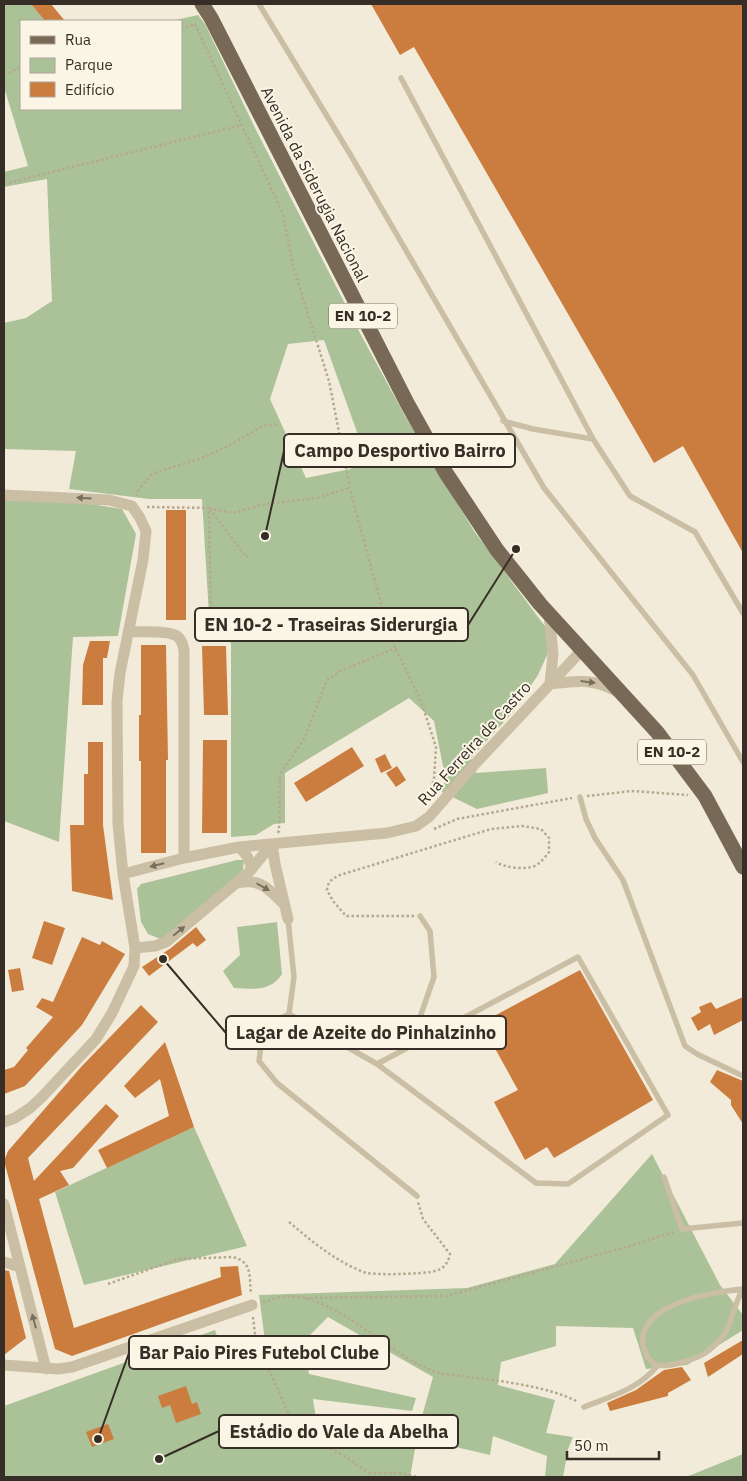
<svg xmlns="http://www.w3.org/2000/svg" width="747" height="1481" font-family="'IBM Plex Sans',sans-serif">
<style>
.green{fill:#abc298;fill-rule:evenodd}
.building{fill:#ca7d3f}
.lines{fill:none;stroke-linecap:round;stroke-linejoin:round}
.path{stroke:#b6a88f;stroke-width:2.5;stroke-dasharray:2.5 2.5;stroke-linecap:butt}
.lane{stroke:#cabea4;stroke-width:5.5}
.street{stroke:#cabea4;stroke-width:11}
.primary{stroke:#786957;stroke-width:15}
.oneway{fill:#796f5f}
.labels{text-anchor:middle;stroke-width:4;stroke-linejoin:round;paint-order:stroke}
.shield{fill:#faf5e5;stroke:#716a5f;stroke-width:1}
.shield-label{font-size:15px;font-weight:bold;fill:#362e26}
.street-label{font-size:16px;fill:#362e26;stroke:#faf5e5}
.leader{fill:none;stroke:#362e26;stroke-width:2}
.callout-dot{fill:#362e26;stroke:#faf5e5;stroke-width:2}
.callout{fill:#faf5e5;stroke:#362e26;stroke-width:2}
.callout-label{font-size:18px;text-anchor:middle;font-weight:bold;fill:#362e26}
</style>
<rect width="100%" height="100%" fill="#f2ebd9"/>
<path class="green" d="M 4,4 L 31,4 L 45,21 L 21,21 L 21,109 L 181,109 L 181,21 L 171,21 L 198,15 L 205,24 L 255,128 L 360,333 L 405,416 L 474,531 L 547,629 L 548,653 L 538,675 L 513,712 L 471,758 L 476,773 L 546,768 L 548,793 L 477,809 L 438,790 L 446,781 L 434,721 L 409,698 L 285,773 L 285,823 L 274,824 L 256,835 L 231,837 L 231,643 L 210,631 L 202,499 L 149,499 L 69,489 L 76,451 L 4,449 L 4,323 L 26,318 L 52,301 L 47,179 L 4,187 L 4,172 L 28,166 L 4,87 ZM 324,340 L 367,460 L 350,469 L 306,478 L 270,399 L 288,344 Z
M 4,499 L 77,502 L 122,509 L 136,534 L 118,636 L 73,637 L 59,842 L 4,821 Z
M 237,860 L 244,860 L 243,870 L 163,940 L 148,934 L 141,922 L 137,889 L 141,884 Z
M 277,922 L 282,974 C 270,992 254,989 234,988 L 223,971 L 240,955 L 237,927 Z
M 194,1127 L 247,1246 L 84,1285 L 55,1192 Z
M 652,1154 L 720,1285 L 743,1315 L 743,1330 L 687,1365 L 646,1369 L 633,1328 L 556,1326 L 556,1346 L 501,1362 L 498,1385 L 555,1400 L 546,1433 L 573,1437 L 568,1449 L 563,1477 L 545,1477 L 547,1456 L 493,1436 L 490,1455 L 417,1438 L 410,1477 L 4,1477 L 4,1406 L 215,1330 L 222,1350 L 265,1341 L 259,1295 L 467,1288 L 555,1264 ZM 328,1317 L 433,1377 L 416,1438 L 316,1418 L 313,1399 L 412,1411 L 416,1398 L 309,1374 L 304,1341 Z
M 743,1454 L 743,1477 L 686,1477 Z"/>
<path class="building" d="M 31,4 L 51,4 L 65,21 L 45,21 Z
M 371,4 L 743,4 L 743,553 L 683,446 L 654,463 L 414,47 L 400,55 Z
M 166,510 L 186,510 L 186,620 L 166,620 Z
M 90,641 L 110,641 L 107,658 L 103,658 L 103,705 L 82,705 L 83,665 Z
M 141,645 L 166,645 L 168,760 L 166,760 L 166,853 L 141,853 L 141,761 L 139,761 L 139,715 L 141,715 Z
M 202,646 L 226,646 L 228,715 L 204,715 Z
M 203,740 L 227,740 L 227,833 L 202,833 Z
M 88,742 L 103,742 L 103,825 L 113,900 L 72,891 L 70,825 L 84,825 L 84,774 L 88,774 Z
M 352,747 L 364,766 L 306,802 L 294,783 Z
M 385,754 L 392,768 L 381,773 L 375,759 Z
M 397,766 L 406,780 L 396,787 L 386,773 Z
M 44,921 L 65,928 L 52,965 L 32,958 Z
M 196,927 L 206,940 L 197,947 L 193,943 L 149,976 L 142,967 L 171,948 Z
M 82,937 L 100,945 L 102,941 L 125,954 L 82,1025 L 25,1086 L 4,1094 L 4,1070 L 14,1067 L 28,1050 L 26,1048 L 53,1017 L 36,1007 L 42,998 L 53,1002 Z
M 20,968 L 24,990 L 12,992 L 8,970 Z
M 580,970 L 653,1100 L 554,1158 L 547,1147 L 525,1160 L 494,1102 L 518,1090 L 481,1023 Z
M 743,997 L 743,1020 L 714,1035 L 710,1024 L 698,1031 L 691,1018 L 701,1012 L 699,1007 L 711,1002 L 716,1009 Z
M 141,1005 L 158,1022 L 28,1158 L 34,1181 L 106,1104 L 119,1116 L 73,1168 L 60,1171 L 69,1185 L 39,1199 L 74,1328 L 221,1277 L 220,1267 L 238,1266 L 242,1295 L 72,1356 L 55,1349 L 4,1161 L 8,1151 L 82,1066 Z
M 165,1042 L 194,1127 L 107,1168 L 98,1150 L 169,1116 L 160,1079 L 135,1098 L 124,1086 Z
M 717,1070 L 743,1081 L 743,1124 L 731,1105 L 731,1100 L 710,1082 Z
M 4,1270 L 9,1271 L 26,1338 L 4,1355 Z
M 743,1340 L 743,1354 L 708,1377 L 704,1363 Z
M 682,1367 L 691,1380 L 668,1393 L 668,1396 L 610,1411 L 607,1403 L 636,1390 L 664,1370 Z
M 186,1386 L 192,1404 L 197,1402 L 201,1414 L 176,1423 L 170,1405 L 162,1408 L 158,1396 Z
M 108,1424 L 114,1439 L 92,1447 L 86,1432 Z"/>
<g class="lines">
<path class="path" d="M 195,24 L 283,214 L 293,266 L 329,381 L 352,498 L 391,639 L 421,701 L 436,747 L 434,779 L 428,799
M 181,29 L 196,24
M 4,75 L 21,67
M 4,184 L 242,125
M 136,496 L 139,489 L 152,474 L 207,456 L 228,446 L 263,426 L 278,424
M 147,507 L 209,508 L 211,621 L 194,621
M 209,508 L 233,513 L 265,504 L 317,498 L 349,488
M 210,509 L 246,557 L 249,556
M 587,796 L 632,791 L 688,795
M 434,829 L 457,819 L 572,798
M 278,833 L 279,830 L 280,774 L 304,739 L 327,680 L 342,670 L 396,648
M 414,916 L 346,916 L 333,901 L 327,890 C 328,881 332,879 340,875 L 491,829 L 522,826 L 541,829 L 549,838 L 549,852 C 546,856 542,861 538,864 C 529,871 505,868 496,862
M 289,1222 C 309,1239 328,1255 352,1267 C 357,1269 362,1272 367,1273 C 384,1275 403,1274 421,1273 C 436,1272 447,1270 450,1254 L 423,1219 L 418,1202
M 108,1284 L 178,1259 L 233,1257 C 253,1262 249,1277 251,1294
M 305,1298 L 446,1296 L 623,1248 L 674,1232
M 263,1302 C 269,1301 275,1298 281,1297 C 335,1290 387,1356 436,1372 C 447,1376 460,1375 470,1377 C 501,1381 551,1387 578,1402
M 253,1317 L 255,1334 L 263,1356 L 295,1428 L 346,1457 L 369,1473 L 371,1477
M 369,1473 L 399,1473 L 417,1477"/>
<path class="lane" d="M 259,4 L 350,154 L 544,488 L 693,675 L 743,762
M 401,78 L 593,439 L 630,496 L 695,532 L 743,613
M 503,421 L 533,429 L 593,439
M 580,797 L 586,819 L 595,838 L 623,880 L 685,1046 L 697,1054 L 743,1076
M 288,919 L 294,977 L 289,1014 L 377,1064 L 536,1183 L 568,1184 L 668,1115 L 578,957 L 377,1064
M 289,1014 L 263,1028 L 259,1061 L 277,1083 L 417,1196
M 410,1046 L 434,977 L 430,931 L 420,916
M 664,1177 L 682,1229 L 743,1223
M 743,1289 C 734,1303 732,1325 722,1338 C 718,1342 713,1347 708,1351 C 700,1358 668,1368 658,1365 C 649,1363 644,1352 643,1344 C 638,1303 714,1292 743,1289
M 584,1407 C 612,1396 639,1389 658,1365"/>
<path class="street" d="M 4,495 L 109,500 L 132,506 L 140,518 L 146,531 L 143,560 L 120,673 L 117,701 L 118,824 L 123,874 L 135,948 L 134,966 L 112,1013 L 96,1039 L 41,1098 L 30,1108 L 15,1118 L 4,1122
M 549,614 L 553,654 L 550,684
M 128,632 C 140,632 167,630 177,636 C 182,640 183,645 184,650 L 184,858
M 550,684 C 575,681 593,678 616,691
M 272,844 L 275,864 L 288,919
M 239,847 C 247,854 249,859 252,869
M 123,874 L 184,858 L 239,847 L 387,833 L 416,826 L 429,817 L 475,764 L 582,650
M 237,883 C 261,878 268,889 284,904
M 135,948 L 155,946 L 166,942 L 248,873 L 272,844
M 4,1204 L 46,1369
M 4,1262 L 20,1267
M 4,1365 L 58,1369 L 72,1367 L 252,1305"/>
<path class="primary" d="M 202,4 L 211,18 L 407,403 L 446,473 L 497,550 L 521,580 L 540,604 L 657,732 L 705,796 L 743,867"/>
</g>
<defs><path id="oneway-solid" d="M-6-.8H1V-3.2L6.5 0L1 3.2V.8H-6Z" transform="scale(1.25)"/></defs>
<g class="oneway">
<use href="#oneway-solid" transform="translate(84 498) rotate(-177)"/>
<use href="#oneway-solid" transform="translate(588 682) rotate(7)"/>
<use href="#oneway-solid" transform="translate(157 865) rotate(166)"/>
<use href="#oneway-solid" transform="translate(263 887) rotate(30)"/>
<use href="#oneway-solid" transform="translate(179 931) rotate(-39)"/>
<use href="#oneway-solid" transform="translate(34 1321) rotate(-105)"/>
</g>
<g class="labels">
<g class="shield">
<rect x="329" y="303.5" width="68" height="25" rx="4"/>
<rect x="638" y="739.5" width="68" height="25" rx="4"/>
</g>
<g class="shield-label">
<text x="363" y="321">EN 10-2</text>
<text x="672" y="757">EN 10-2</text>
</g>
<g class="street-label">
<text transform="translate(315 184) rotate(63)" y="6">Avenida da Siderugia Nacional</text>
<text transform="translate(474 743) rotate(-48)" y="6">Rua Ferreira de Castro</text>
</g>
</g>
<path class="leader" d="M265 536L284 451M516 549L468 625M163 959L226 1033M98 1439L129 1353M159 1459L219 1431"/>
<g class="callout-dot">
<circle cx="265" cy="536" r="5"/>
<circle cx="516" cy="549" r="5"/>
<circle cx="163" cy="959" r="5"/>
<circle cx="98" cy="1439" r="5"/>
<circle cx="159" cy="1459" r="5"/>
</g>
<g class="callout">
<rect x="284" y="434" width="231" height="33" rx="5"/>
<rect x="195" y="608" width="273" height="33" rx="5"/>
<rect x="226" y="1016" width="280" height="33" rx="5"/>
<rect x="129" y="1336" width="260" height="33" rx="5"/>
<rect x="219" y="1415" width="239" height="33" rx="5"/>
</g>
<g class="callout-label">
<text x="400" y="457">Campo Desportivo Bairro</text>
<text x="331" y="631">EN 10-2 - Traseiras Siderurgia</text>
<text x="366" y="1039">Lagar de Azeite do Pinhalzinho</text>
<text x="259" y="1359">Bar Paio Pires Futebol Clube</text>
<text x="339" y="1438">Estádio do Vale da Abelha</text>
</g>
<rect width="747" height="1481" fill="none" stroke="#362e26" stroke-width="10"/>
<rect x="20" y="20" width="162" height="90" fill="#faf5e5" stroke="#aca599"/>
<rect x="30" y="36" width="25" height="8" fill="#786957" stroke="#aca599"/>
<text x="65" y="45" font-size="15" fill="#362e26">Rua</text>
<rect x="30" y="58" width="25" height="15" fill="#abc298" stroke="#aca599"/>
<text x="65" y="70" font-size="15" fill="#362e26">Parque</text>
<rect x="30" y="82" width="25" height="15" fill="#ca7d3f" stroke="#aca599"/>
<text x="65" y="95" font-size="15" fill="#362e26">Edifício</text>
<path d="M567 1451v8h92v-8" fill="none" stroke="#362e26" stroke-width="2.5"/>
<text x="574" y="1451" font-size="15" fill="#362e26" stroke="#faf5e5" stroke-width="4" paint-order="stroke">50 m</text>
</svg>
